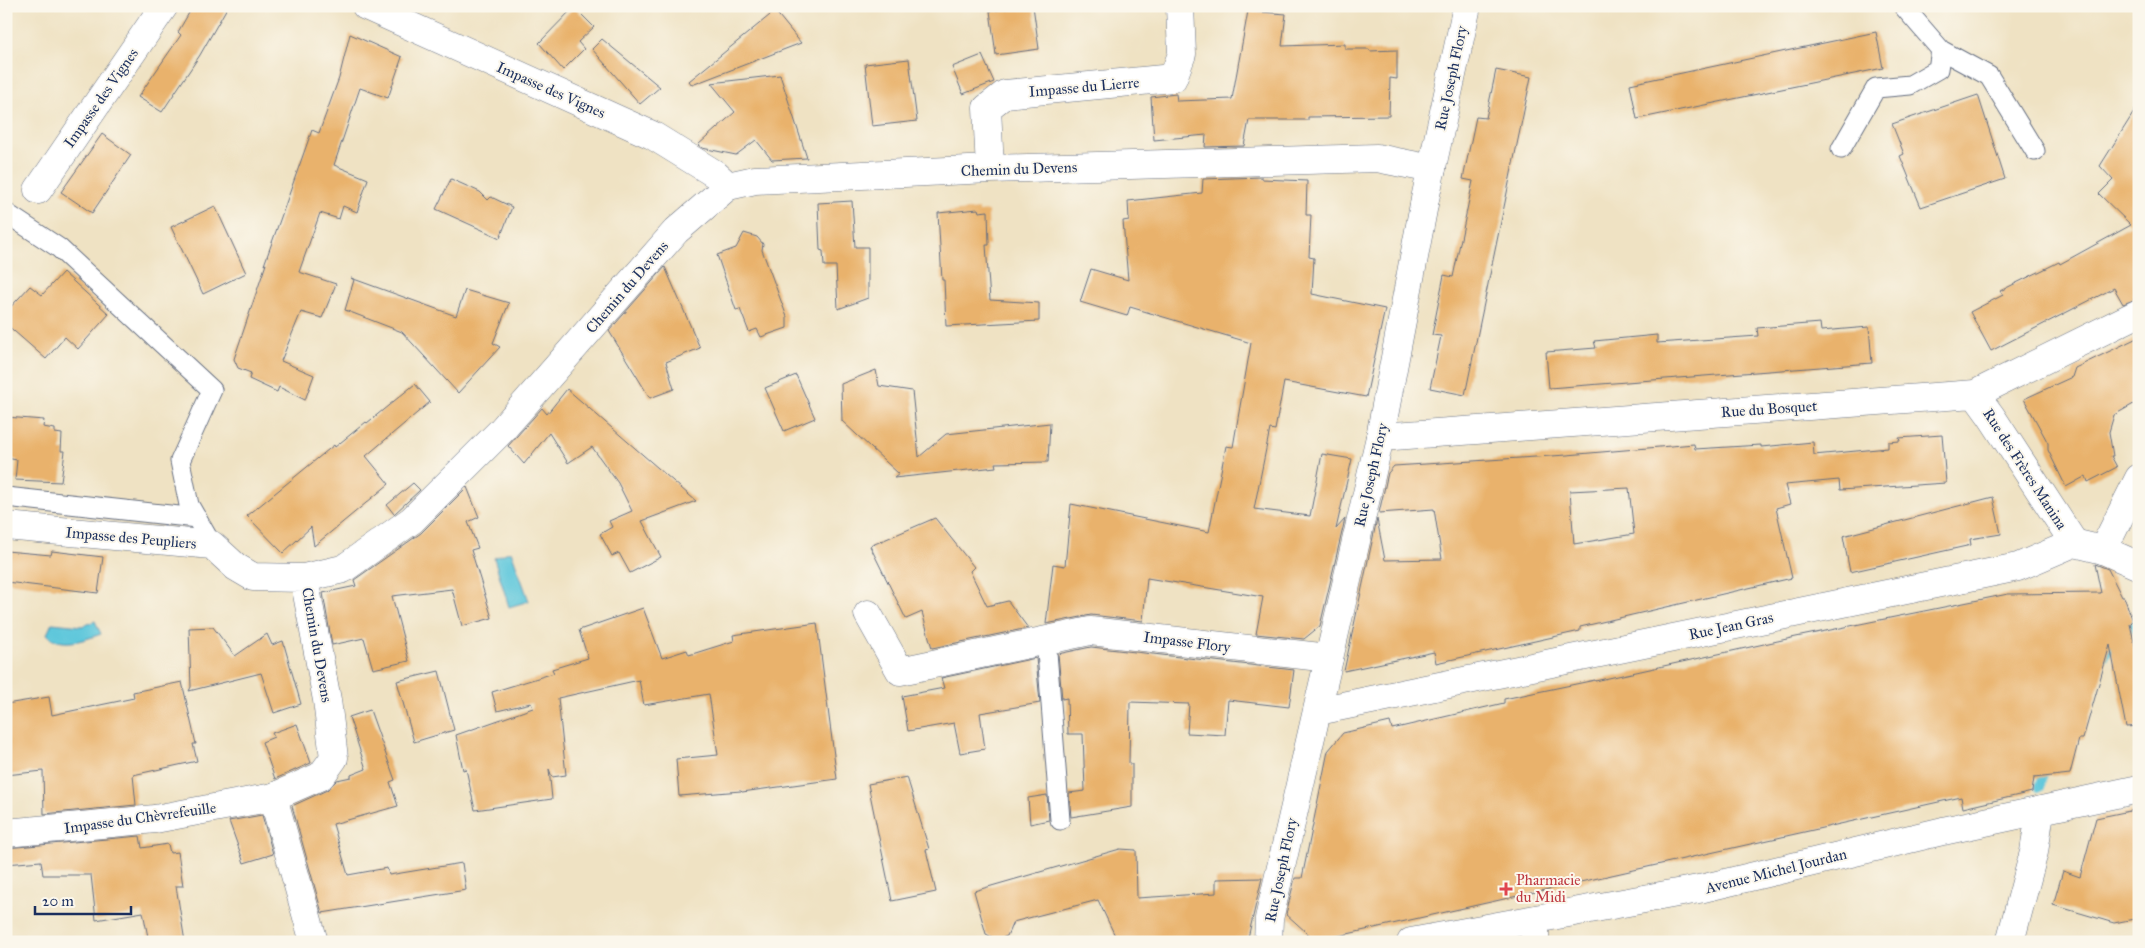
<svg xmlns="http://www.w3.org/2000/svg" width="2145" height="948" font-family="'IM FELL Great Primer',serif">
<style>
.water{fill:#5fc7db;stroke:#3d7b9c}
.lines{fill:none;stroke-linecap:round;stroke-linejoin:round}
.stream{stroke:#5fc7db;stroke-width:10}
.building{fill:#e9b26c;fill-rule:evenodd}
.lane-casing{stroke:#656e81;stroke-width:21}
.street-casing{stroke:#656e81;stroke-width:29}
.secondary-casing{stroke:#656e81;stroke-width:29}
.lane{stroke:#fff;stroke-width:19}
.street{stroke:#fff;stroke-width:28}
.secondary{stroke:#fff;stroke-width:28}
.health-dot{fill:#e0444e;stroke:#fbf7ec;stroke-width:2}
.labels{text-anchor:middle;stroke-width:4;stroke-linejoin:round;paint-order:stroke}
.street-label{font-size:15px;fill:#1b2f5e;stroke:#fbf7ec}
.health-label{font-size:15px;fill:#be3a42;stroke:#fbf7ec;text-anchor:start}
</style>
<rect width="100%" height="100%" fill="#fbf7ec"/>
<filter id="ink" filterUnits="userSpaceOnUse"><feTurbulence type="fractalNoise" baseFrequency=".02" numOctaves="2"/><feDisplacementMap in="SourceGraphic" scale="10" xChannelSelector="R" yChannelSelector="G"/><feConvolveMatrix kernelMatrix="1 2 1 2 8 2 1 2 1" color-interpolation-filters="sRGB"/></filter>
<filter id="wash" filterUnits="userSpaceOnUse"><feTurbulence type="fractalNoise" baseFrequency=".0096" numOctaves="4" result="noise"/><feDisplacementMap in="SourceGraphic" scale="20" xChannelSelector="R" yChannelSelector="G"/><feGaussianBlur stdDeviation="1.12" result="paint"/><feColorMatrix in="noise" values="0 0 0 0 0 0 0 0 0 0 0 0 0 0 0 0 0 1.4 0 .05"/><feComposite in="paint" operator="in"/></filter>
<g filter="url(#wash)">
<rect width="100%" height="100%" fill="#efe2c3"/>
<path class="water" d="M 511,551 L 529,601 L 509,607 L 494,558 Z
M 95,621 L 101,634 C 84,640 60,649 47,634 L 52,623 L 82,626 Z"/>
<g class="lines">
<path class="stream" d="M 2100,660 L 2108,650 L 2139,621
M 2039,787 L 2046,765"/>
</g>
<g id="blocks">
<path class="building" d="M 193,6 L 228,6 L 200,55 L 162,112 L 138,97 L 181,35 L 178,32 Z
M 1026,6 L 1033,6 L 1039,49 L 996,55 L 990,11 Z
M 574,7 L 594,27 L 578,42 L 584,49 L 563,70 L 539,43 Z
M 775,11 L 801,43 L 692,85 L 689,81 Z
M 1248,11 L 1286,14 L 1282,46 L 1345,44 L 1345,49 L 1369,49 L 1370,51 L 1397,50 L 1397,79 L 1390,78 L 1389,116 L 1308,117 L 1308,120 L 1249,120 L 1244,146 L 1205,147 L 1206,135 L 1154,140 L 1151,97 L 1176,94 L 1177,101 L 1232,99 Z
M 1876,32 L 1883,68 L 1637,119 L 1630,84 Z
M 350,34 L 402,57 L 388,98 L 360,88 L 334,165 L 368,179 L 357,212 L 343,206 L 339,219 L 320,213 L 299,272 L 336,284 L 322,318 L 301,312 L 281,361 L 314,375 L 305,400 L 279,387 L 277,392 L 249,379 L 251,373 L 238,368 L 234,359 L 266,264 L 264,265 L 312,130 L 319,133 L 339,78 Z
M 602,39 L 660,87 L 640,104 L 592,49 Z
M 982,55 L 994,82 L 963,94 L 952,67 Z
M 909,59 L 917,121 L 872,126 L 865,64 Z
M 1496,70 L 1531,77 L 1465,395 L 1430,388 L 1441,336 L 1432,335 L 1444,275 L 1453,277 L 1473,181 L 1463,179 L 1476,117 L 1486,118 Z
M 780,75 L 807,158 L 772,160 L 756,140 L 736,155 L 702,148 L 698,145 L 735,112 L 711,83 Z
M 1978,95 L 2005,179 L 1921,207 L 1900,156 L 1904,154 L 1892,124 Z
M 2139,104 L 2139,298 L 2123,304 L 2114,288 L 1991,351 L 1970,312 L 2003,295 L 2000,291 L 2059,262 L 2060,264 L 2131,225 L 2099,194 L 2113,180 L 2100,166 Z
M 102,134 L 131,155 L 92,213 L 61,192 Z
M 1262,177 L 1262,179 L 1307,181 L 1306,215 L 1311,215 L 1309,257 L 1314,258 L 1312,294 L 1385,309 L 1366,397 L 1284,382 L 1275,430 L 1270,429 L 1254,509 L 1310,516 L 1322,454 L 1352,459 L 1336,529 L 1345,519 L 1320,626 L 1304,639 L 1256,634 L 1263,597 L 1147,578 L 1143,621 L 1091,615 L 1046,624 L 1053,564 L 1065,566 L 1071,504 L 1209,532 L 1226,446 L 1233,447 L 1251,343 L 1130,307 L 1127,316 L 1080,302 L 1091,269 L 1128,280 L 1123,221 L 1129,220 L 1128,201 L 1202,193 L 1203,179 Z
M 451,179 L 480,192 L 488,200 L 491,197 L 512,207 L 500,238 L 436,209 Z
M 852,201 L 855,247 L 868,247 L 868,298 L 838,309 L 836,266 L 824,266 L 823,251 L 820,250 L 818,203 Z
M 215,206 L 246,273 L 203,294 L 171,227 Z
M 978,209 L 979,212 L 988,211 L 989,245 L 986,245 L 990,300 L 1039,303 L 1039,321 L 946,326 L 944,280 L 942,280 L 938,213 Z
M 744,233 L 757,237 L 763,244 L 762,250 L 787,317 L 787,328 L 761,337 L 757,329 L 749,332 L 740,309 L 736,310 L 717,255 L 736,248 Z
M 665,267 L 700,348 L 666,362 L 674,389 L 650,398 L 609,331 Z
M 63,272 L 109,314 L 78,349 L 65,337 L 46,359 L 6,324 L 6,312 L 30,286 L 42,295 Z
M 351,278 L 456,316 L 465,290 L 509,303 L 493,343 L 500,347 L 458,393 L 402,332 L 345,310 L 354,280 Z
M 1820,323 L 1821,331 L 1869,327 L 1872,363 L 1549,388 L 1546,352 L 1596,348 L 1594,341 L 1657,335 L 1657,343 L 1758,336 L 1757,328 Z
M 2139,337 L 2139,401 L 2114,415 L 2109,432 L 2113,456 L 2111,456 L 2117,467 L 2088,482 L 2086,476 L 2066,487 L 2048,450 L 2048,443 L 2024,399 L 2072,377 L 2075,368 Z
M 876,370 L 879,386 L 912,391 L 919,457 L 946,434 L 1050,423 L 1048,462 L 995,463 L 996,467 L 894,478 L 899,474 L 842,421 L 841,384 Z
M 796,375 L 815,418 L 784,431 L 765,388 Z
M 415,384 L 430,402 L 366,456 L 389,484 L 314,546 L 311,527 L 283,553 L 247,516 L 334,445 L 335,447 L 366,422 L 367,423 Z
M 567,389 L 696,501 L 642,521 L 661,557 L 630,573 L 619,553 L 612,556 L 600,534 L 612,527 L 609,521 L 632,511 L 618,483 L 592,447 L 568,463 L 549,433 L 524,464 L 508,446 L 542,408 L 547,414 Z
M 6,417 L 44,420 L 43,427 L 55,429 L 55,433 L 62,434 L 61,451 L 65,451 L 61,482 L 15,480 L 17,460 L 6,458 Z
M 1942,435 L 1946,483 L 1840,490 L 1839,480 L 1785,485 L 1790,504 L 1776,508 L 1792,578 L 1580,627 L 1580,631 L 1436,663 L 1434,652 L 1344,671 L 1377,519 L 1385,560 L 1442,559 L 1434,509 L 1379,513 L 1388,473 L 1394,466 L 1567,455 L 1694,444 L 1695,449 L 1761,445 L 1761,447 L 1813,442 L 1814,455 L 1888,448 L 1888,442 L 1900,441 L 1899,438 ZM 1629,488 L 1634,534 L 1574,544 L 1570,491 Z
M 413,483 L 420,490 L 394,514 L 387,505 Z
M 467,487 L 479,517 L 468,522 L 478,548 L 471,550 L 492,618 L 462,626 L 452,589 L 392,596 L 409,661 L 373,669 L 364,638 L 332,645 L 323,593 L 356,586 L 354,580 L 421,533 Z
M 1993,497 L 2001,534 L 1970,539 L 1971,545 L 1850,572 L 1843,536 Z
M 935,518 L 974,567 L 970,571 L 987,606 L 1008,601 L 1028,628 L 932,648 L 922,612 L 906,619 L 870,546 Z
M 6,551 L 51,555 L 52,551 L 103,557 L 98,593 L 6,582 Z
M 2095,564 L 2108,569 L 2122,597 L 2124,597 L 2133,621 L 2130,624 L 2139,664 L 2139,726 L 2126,727 L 2110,645 L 2083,739 L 2079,739 L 2070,774 L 2034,778 L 2032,792 L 1963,808 L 1961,797 L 1316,941 L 1286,914 L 1295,878 L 1302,878 L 1328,751 L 1343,733 L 1390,722 L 1392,729 L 1504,703 L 1504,699 L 1595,680 L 1595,681 L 1796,637 L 2008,594 L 2101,593 Z
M 643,608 L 662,658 L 687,650 L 689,655 L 734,641 L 733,635 L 817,623 L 837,779 L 742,792 L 741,791 L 679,796 L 676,759 L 718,755 L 709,694 L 644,705 L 639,680 L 558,698 L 566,775 L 552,777 L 549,769 L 552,799 L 475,810 L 466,769 L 463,770 L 456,735 L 533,708 L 531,703 L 497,711 L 492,692 L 554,673 L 552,669 L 588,658 L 579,630 Z
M 213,627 L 235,656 L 267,634 L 272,645 L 283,641 L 301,704 L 274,713 L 261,673 L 189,691 L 191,687 L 189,628 Z
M 1091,647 L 1294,670 L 1289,707 L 1228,700 L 1225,735 L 1187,733 L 1189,704 L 1130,702 L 1129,764 L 1132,764 L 1132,807 L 1071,817 L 1069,793 L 1085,791 L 1083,734 L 1068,734 L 1067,698 L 1062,699 L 1058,654 Z
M 1036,658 L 1040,703 L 980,713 L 985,749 L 960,753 L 954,723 L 908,731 L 902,696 L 944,688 L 941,678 Z
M 439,671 L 454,730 L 414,742 L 397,681 Z
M 182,682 L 196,744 L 193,744 L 197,761 L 133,775 L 136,805 L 44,814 L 43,771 L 6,775 L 6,704 L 49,697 L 52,715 L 134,698 L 133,692 Z
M 370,710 L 395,780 L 390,782 L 398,806 L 333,824 L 348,875 L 387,868 L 389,875 L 462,863 L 466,890 L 322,913 L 292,806 L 327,790 L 337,780 L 351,777 L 351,775 L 366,769 L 349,717 Z
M 297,724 L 311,763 L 275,779 L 262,742 L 274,737 L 272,733 Z
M 907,777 L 929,849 L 926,850 L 936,892 L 892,901 L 868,784 Z
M 1047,795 L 1049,820 L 1030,824 L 1028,798 Z
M 2139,809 L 2139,918 L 2114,923 L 2053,905 L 2063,871 L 2080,877 L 2096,818 Z
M 262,815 L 273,854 L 244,863 L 229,821 Z
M 140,836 L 142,848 L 168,844 L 170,853 L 178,852 L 183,886 L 176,886 L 185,942 L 149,942 L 143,912 L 96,920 L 91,875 L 43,875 L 41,861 L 6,864 L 6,848 Z
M 1120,849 L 1136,850 L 1137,898 L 1216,893 L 1216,879 L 1262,878 L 1247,942 L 1118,942 L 1098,900 L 1013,922 L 1007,936 L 997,940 L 986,934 L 974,891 Z"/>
</g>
</g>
<g filter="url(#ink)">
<use href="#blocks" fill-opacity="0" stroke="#656e81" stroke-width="1"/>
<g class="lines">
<g class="lane-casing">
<path id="lane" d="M 1941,50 L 1989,76 L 2035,151
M 1841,149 L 1876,88 L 1910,85 L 1938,69 L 1941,50 L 1903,6
M 6,213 L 59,248 L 212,390 L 180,461 L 189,505 L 212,545
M 6,497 L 197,518
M 1046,639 L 1060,820"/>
</g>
<g class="street-casing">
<path id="street" d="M 366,6 L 652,135 L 715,174 L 728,186
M 990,169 L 987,108 L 1005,94 L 1173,78 L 1182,54 L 1180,6
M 38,190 L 164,6
M 1975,394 L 1991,416 L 2074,543
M 1380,437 L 1975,394 L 2139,313
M 6,526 L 212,545 L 236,567 L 253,577 L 304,578 L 343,569 L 412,520 L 501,431 L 676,231 L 728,186 L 755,180 L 990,169 L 1377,158 L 1432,169
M 2103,550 L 2139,566
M 304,578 L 327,700 L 334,758 L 321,776 L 273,797 L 314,942
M 868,614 L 900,671 L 1090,631 L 1329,658
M 6,833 L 155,819 L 273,797
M 1535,920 L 1535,942
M 2010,942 L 2034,852 L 2040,812"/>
</g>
<g class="secondary-casing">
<path id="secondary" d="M 1318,711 L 2018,567 L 2074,543 L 2103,550 L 2139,478
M 1268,942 L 1269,919 L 1380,437 L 1425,199 L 1467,6
M 1411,942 L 1704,888 L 1943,831 L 2139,789"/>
</g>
<use href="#lane" class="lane"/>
<use href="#street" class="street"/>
<use href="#secondary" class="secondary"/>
</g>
</g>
<path class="health-dot" d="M1503.5 881.5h5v5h5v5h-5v5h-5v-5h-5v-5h5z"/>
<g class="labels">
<g class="street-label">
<text transform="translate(1451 78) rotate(-78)" y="5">Rue Joseph Flory</text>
<text transform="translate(1084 87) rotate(-5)" y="5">Impasse du Lierre</text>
<text transform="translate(551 90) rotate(24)" y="5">Impasse des Vignes</text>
<text transform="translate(101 98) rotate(-55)" y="5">Impasse des Vignes</text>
<text transform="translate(1019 169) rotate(-2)" y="5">Chemin du Devens</text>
<text transform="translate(627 287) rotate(-49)" y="5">Chemin du Devens</text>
<text transform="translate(1769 409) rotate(-4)" y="5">Rue du Bosquet</text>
<text transform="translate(2025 469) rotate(57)" y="5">Rue des Frères Manina</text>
<text transform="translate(1371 475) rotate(-77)" y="5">Rue Joseph Flory</text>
<text transform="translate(131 538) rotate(5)" y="5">Impasse des Peupliers</text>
<text transform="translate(1731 626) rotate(-12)" y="5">Rue Jean Gras</text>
<text transform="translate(1187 642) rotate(7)" y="5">Impasse Flory</text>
<text transform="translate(317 645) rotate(80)" y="5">Chemin du Devens</text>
<text transform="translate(140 818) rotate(-8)" y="5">Impasse du Chèvrefeuille</text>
<text transform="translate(1281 870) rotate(-78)" y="5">Rue Joseph Flory</text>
<text transform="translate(1776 871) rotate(-14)" y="5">Avenue Michel Jourdan</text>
</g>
<g class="health-label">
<text x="1516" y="885">Pharmacie<tspan x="1516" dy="17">du Midi</tspan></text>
</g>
</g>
<rect width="2145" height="948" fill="none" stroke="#fbf7ec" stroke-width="25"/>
<path d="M35 906v8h96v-8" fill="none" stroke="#1b2f5e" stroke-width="2.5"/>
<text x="42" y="906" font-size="15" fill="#1b2f5e" stroke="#fbf7ec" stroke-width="4" paint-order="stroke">20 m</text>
</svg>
